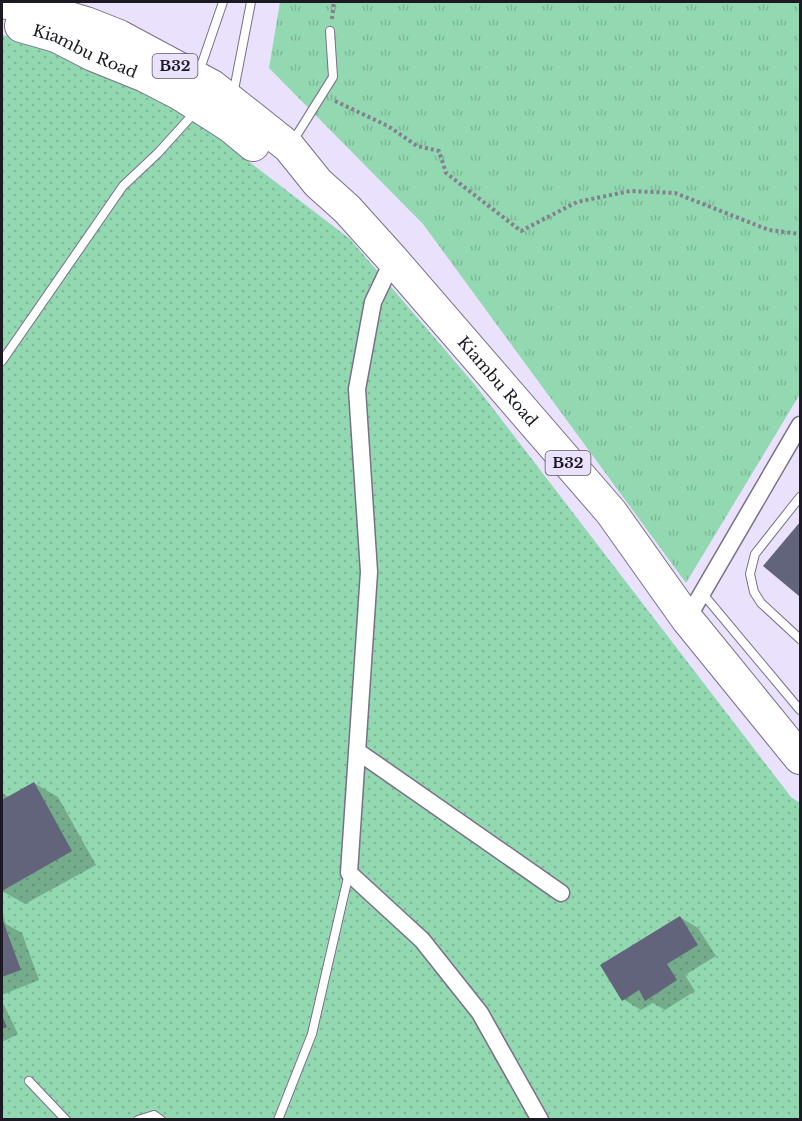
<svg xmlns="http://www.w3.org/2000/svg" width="802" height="1121" font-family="'Libre Baskerville',serif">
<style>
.grass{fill:url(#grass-tufts)}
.park{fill:url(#park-dots)}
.shadow{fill:#0003}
.building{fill:#62647b}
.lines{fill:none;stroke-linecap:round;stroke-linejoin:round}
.lane-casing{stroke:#797088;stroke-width:10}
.street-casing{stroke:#797088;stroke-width:19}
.highway-casing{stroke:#797088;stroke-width:34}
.path{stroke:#857f91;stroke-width:4;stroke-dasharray:3 3;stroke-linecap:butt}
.lane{stroke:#fff;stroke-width:8}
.street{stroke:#fff;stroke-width:16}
.highway{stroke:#fff;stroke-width:32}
.labels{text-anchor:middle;stroke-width:6;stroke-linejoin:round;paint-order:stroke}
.shield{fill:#eae1fc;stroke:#5a5563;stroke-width:1.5}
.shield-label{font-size:15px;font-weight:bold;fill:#1c1922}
.street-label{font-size:16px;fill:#1c1922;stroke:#eae1fc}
</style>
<defs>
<pattern id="grass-tufts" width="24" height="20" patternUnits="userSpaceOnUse" patternTransform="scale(1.5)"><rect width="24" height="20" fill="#92d8b0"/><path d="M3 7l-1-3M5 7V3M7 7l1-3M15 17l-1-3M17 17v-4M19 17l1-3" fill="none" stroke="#7db997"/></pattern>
<pattern id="park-dots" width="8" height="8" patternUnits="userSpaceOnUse" patternTransform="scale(1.5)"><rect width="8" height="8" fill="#92d8b0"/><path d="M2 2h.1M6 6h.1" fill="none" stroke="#7db997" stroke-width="1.8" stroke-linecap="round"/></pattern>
</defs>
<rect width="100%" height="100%" fill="#eae1fc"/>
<path class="grass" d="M 280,2 L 800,2 L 800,394 L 686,583 L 423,224 L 269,68 Z"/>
<path class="park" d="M 2,35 L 112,57 L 350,239 L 475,385 L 791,797 L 800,803 L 800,1119 L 2,1119 Z"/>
<path class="shadow" d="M 800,525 L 800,595 L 766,565 Z
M 34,783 L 58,797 L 96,865 L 25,904 L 2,891 L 2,793 L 9,797 Z
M 2,912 L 6,924 L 22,933 L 39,980 L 2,995 Z
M 680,917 L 698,928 L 716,956 L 685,975 L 695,991 L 665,1010 L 653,1003 L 641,1010 L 623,999 Z
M 2,1001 L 18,1034 L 2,1042 Z"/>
<path class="building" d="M 800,522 L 800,595 L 799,596 L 763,566 Z
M 34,782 L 72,851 L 2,891 L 2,800 Z
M 680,916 L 698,945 L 667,964 L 677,980 L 645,1001 L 639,990 L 622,1001 L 600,965 Z
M 3,921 L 21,970 L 2,977 L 2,922 Z
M 2,1015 L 7,1027 L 2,1029 Z"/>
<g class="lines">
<g class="lane-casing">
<path id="lane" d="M 199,72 L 223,2
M 233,95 L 251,2
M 293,141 L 333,77 L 330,31
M 2,361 L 123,186 L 158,153 L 196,111
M 800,497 L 755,554 L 750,574 L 754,592 L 761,603 L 800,639
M 703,594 L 800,710
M 29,1081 L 66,1120
M 138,1120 L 154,1115 L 161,1120
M 278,1120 L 312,1034 L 349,873"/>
</g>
<g class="street-casing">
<path id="street" d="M 393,260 L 373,302 L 357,389 L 369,572 L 349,873 L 422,940 L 480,1013 L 540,1120
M 687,619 L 800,425
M 357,751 L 561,893"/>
</g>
<g class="highway-casing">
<g id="highway">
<path id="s1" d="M 2,2 L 35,8 L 86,23 L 119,36 L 212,86 L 289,147 L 318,183 L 347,209 L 393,260 L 611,512 L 687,619 L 800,758"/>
<path id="s2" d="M 21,26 L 56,36 L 93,55 L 145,76 L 180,94 L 230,126 L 253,145"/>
</g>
</g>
<path class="path" d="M 332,19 L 334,2
M 335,101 L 388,126 L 417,146 L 439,151 L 446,173 L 521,231 L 577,202 L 630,191 L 675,193 L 769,230 L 800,234"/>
<use href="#lane" class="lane"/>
<use href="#street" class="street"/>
<use href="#highway" class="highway"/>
</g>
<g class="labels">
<g class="shield">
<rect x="152.5" y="54" width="45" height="24" rx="4.5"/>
<rect x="545.5" y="451" width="45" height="24" rx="4.5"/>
</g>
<g class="shield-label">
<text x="175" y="71">B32</text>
<text x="568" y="468">B32</text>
</g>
<g class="street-label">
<text dy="6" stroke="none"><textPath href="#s2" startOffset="69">Kiambu Road</textPath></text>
<text dy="6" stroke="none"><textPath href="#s1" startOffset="640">Kiambu Road</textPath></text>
</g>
</g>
<rect width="802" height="1121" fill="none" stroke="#1c1922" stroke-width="6"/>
</svg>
